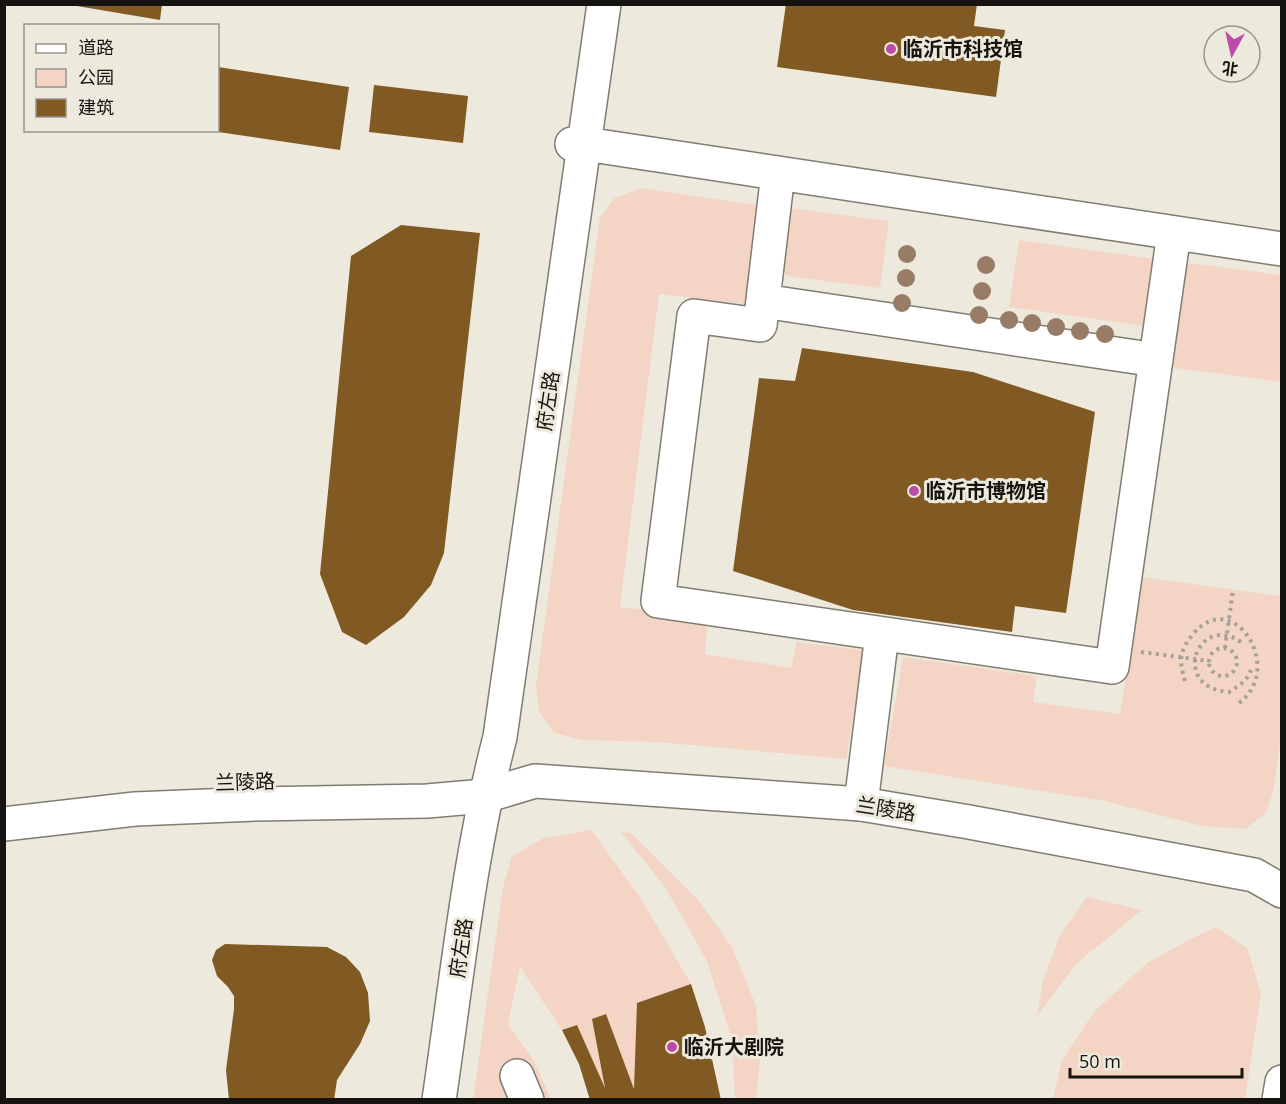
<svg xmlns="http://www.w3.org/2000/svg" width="1286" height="1104" font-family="'Open Sans','Noto Sans SC',sans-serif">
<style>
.green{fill:#f4d4c4}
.building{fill:#815923}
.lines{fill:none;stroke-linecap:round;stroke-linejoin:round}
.minor-casing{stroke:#7f7c71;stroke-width:36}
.major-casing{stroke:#7f7c71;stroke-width:36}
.path{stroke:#a4a298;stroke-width:4;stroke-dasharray:3 4.5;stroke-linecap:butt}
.minor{stroke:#fff;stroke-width:33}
.major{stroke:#fff;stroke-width:33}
.tree{fill:#997c66}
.poi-dot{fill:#bd4ca8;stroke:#edeadd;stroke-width:2}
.labels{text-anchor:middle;stroke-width:6;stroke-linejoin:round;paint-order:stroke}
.poi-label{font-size:20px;font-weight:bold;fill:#161410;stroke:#edeadd;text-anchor:start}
.street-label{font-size:20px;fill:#161410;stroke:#edeadd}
</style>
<rect width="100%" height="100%" fill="#edeadd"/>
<path class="green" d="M 641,188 L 762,206 L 746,304 L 659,294 L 620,607 L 708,618 L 705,654 L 791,668 L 797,642 L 864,650 L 846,759 L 657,742 L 583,740 L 554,733 L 539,712 L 536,686 L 600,217 L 615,198 Z
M 788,208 L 889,221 L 880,288 L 787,276 L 780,266 Z
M 1019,240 L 1154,259 L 1145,326 L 1009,307 Z
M 1180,262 L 1281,275 L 1281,382 L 1169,367 Z
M 1141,577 L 1281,596 L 1281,738 L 1274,787 L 1267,812 L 1245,829 L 1202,826 L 1104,801 L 884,766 L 903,657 L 1037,676 L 1033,702 L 1120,714 Z
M 591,830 L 640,897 L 691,984 L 634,1089 L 606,1015 L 592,1019 L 605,1088 L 577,1025 L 562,1030 L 520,967 L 508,1024 L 534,1061 L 551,1099 L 473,1100 L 503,887 L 512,856 L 544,838 Z
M 621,832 L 631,833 L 698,900 L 732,947 L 756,1006 L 760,1062 L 756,1099 L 735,1099 L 732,1040 L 707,961 L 665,887 Z
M 1087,897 L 1142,910 L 1077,963 L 1037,1016 L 1043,980 L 1060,935 Z
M 1216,927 L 1248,949 L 1261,994 L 1245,1099 L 1053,1099 L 1062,1060 L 1094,1012 L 1147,963 L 1187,941 Z"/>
<path class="building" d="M 65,4 L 162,4 L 160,20 Z
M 786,4 L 977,4 L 974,26 L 1005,30 L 996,97 L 777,67 Z
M 218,67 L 349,87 L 340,150 L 218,132 Z
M 374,85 L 468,96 L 463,143 L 369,132 Z
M 401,225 L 480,233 L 444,553 L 431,585 L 404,617 L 366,645 L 342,632 L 320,574 L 351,256 Z
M 802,348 L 973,372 L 1095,412 L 1066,613 L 1015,606 L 1012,632 L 853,610 L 733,571 L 759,378 L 795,381 Z
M 225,944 L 327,947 L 346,957 L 360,972 L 368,993 L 370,1021 L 360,1044 L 337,1080 L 334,1100 L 229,1100 L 226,1070 L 234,1009 L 234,996 L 228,987 L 217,976 L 212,960 L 216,950 Z
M 691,984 L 705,1027 L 721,1100 L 590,1100 L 579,1064 L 562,1030 L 577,1025 L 605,1088 L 592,1019 L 606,1014 L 634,1089 L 637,1003 Z"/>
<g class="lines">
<g class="minor-casing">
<path id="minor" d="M 572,144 L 585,144 L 1282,249
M 778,173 L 760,325 L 694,316 L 658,601 L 1112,667 L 1174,233
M 763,301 L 1156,360
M 861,804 L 882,634
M 517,1076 L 527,1100
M 439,1100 C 457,978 469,856 500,737 L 604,4
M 1279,1100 L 1282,1082"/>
</g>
<g class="major-casing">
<path id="major" d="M 4,824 L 135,809 L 255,804 L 427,801 L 485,796 L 535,781 L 861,804 L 969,822 L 1254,875 L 1282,891"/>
</g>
<path class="path" d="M 1241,642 C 1198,612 1169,688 1229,692 C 1239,686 1247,681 1251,670
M1209 662a14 14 0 1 1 28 0a14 14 0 1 1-28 0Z
M 1225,648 L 1233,590
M 1141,652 L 1209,661
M 1185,681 C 1179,660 1179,652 1193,634 C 1233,586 1286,668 1239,703"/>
<use href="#minor" class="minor"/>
<use href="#major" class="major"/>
</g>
<g class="tree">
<circle cx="907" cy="254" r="9"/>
<circle cx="986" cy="265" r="9"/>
<circle cx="906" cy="278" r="9"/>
<circle cx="982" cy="291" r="9"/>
<circle cx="902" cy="303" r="9"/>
<circle cx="979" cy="315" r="9"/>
<circle cx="1009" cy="320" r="9"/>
<circle cx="1032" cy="323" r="9"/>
<circle cx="1056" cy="327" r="9"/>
<circle cx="1080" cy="331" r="9"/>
<circle cx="1105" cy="334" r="9"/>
</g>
<g class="poi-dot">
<circle cx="891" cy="49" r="6"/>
<circle cx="914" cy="491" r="6"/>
<circle cx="672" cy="1047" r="6"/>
</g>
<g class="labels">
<g class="poi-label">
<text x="903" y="56">临沂市科技馆</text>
<text x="926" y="498">临沂市博物馆</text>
<text x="684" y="1054">临沂大剧院</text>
</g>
<g class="street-label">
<text transform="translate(548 401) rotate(-82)" y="7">府左路</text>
<text transform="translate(245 782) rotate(-2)" y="7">兰陵路</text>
<text transform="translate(886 809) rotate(9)" y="7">兰陵路</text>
<text transform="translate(461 948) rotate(-82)" y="7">府左路</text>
</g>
</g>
<rect width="1286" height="1104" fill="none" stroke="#161410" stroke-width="12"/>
<rect x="24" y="24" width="195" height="108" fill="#edeadd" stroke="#97948b" stroke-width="1.5"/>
<rect x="36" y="44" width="30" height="9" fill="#ffffff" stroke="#97948b" stroke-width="1.5"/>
<text x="78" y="54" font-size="18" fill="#161410">道路</text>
<rect x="36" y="69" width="30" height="18" fill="#f4d4c4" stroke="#97948b" stroke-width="1.5"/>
<text x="78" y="84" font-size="18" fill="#161410">公园</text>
<rect x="36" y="99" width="30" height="18" fill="#815923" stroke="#97948b" stroke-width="1.5"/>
<text x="78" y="114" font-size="18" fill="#161410">建筑</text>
<g transform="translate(1232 54) rotate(188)"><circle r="28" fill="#edeadd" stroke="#97948b" stroke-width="1.5"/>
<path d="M0-4.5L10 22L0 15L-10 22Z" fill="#bd4ca8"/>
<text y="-9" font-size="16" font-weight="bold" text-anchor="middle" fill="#161410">北</text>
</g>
<path d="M1070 1068v9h172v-9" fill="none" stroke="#161410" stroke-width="3"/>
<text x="1079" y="1068" font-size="18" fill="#161410" stroke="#edeadd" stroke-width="4.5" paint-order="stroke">50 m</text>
</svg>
